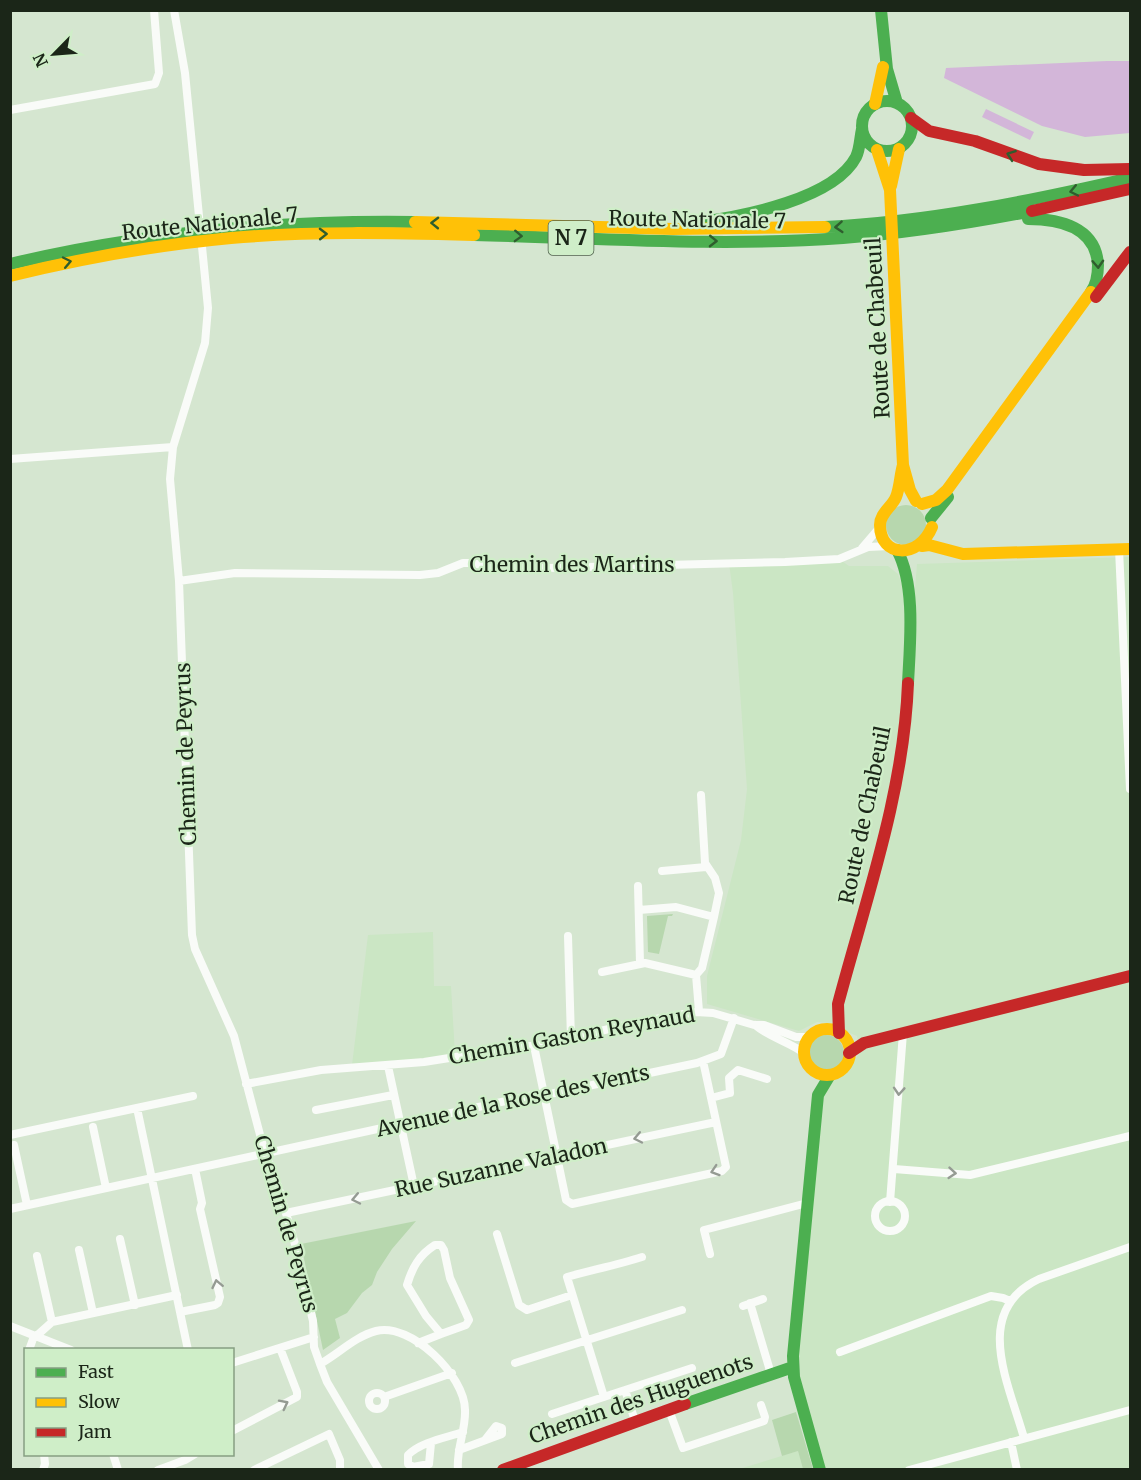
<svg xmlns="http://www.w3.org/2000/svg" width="1141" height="1480" font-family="Merriweather,serif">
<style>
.built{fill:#cbe6c4}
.green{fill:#b7d7ae}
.water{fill:#d3b6d9}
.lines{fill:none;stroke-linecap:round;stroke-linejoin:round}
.street{stroke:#f9fbf8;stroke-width:8}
.fast{stroke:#4caf50;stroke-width:12}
.slow{stroke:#ffc107;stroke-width:12}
.jam{stroke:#c62828;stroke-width:12}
.oneway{stroke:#2f5d2e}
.oneway2{stroke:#959b93}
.labels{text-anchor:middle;stroke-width:4.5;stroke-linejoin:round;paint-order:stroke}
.shield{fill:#cfeec8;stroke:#51624d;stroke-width:1.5}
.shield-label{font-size:20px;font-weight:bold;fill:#1b2618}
.street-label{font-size:21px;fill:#1b2618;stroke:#cfeec8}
</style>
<rect width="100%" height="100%" fill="#d5e6d0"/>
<path class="built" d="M 1130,557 L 1130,1469 L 823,1469 L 797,1371 L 820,1101 L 829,1082 L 841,1076 L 860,1053 L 857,1036 L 847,1032 L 841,1024 L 817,1022 L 799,1031 L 707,1004 L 707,976 L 741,840 L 747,789 L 733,593 L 729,563 L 839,559 L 849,566 L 888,566 L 898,574 L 908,601 L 914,601 L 917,564 Z
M 433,932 L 434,986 L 451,986 L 455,1054 L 425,1061 L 352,1065 L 368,935 Z
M 798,1451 L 803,1469 L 736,1470 Z"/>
<path class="green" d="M886 525a20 20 0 1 1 40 0a20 20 0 1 1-40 0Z
M 673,914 L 672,916 L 668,916 L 659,954 L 648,952 L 647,916 Z
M808 1053a18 18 0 1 1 36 0a18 18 0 1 1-36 0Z
M 416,1221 L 392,1249 L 377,1272 L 372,1285 L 362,1293 L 347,1313 L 335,1319 L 340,1338 L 323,1350 L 301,1244 Z
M 796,1412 L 813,1469 L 803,1469 L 798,1451 L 782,1456 L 772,1420 Z"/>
<path class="water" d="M 1107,61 L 1130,61 L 1130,133 L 1085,137 L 1042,126 L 944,78 L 946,68 Z
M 986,109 L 1034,132 L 1030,140 L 982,117 Z"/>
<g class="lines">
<path class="street" d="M 174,10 L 185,73 L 208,308 L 205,343 L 173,447 L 170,479 L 179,581 L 192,935 L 195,949 L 234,1036 L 263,1146 L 278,1186 L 295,1244 L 313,1321 L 314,1347 L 320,1364 L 327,1382 L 379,1470
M 10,110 L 155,84 L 159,73 L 154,10
M 10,459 L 173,447
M 862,548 L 880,527
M 1119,549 L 1130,789
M 179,581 L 235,573 L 420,575 L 438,573 L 463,563 L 474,563 L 489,568 L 547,568 L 785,562 L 839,559 L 868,547 L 889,546
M 701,795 L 705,863 L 715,878 L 719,893 L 714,917
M 662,871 L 706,867
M 638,886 L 640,963
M 639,910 L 676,907 L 714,917 L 702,968 L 696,975
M 568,936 L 571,1039
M 602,972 L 645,963 L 696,975 L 699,1011
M 755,1025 C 769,1037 789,1042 804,1053
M 534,1046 L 566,1200 L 572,1204 L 722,1171 L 726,1167 L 703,1061
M 388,1066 L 414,1186
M 246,1084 L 321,1070 L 424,1062 L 519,1047 L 542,1045 L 638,1022 L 696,1012 L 713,1013 L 754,1025 L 764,1025 L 796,1037 L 810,1037
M 711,1098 L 730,1093 L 729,1078 L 738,1070 L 767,1079
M 137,1108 L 188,1350
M 316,1110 L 393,1095
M 93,1127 L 106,1188
M 10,1135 L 193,1096
M 14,1145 L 27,1205
M 894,1169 L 970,1175 L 1130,1136
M875 1216a15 15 0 1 1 30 0a15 15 0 1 1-30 0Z
M 890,1202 L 903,1033
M 10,1209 L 538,1094 L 545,1095 L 697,1063 L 721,1054 L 734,1018
M 286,1213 L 716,1122
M 497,1234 L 519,1305 L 527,1310 L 572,1295
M 120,1239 L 135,1305
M 435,1245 L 441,1245 L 444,1250 L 450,1278 L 469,1320 L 466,1325 L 441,1334 L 426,1316 L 407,1285 C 412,1268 419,1255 435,1245 Z
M 79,1250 L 93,1313
M 710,1254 L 704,1230 L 807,1203
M 37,1256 L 52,1322
M 750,1303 L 771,1374
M 743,1306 L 763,1299
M 180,1312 L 215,1305 L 218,1303 L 220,1297 L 200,1209 L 202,1203 L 195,1169
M 10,1326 L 71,1350
M 418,1343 L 441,1334
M 29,1350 L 33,1339 L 52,1322 L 177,1295
M 840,1352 L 991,1296 L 1003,1298 L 1010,1301
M 232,1363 L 314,1337
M 515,1363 L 682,1310
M 320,1364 C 338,1354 356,1336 376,1331 C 411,1322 465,1376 465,1410 C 466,1430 456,1449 458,1470
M 625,1390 L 635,1421
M369 1401a8 8 0 1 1 16 0a8 8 0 1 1-16 0Z
M 384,1397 L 452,1373
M 604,1397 L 567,1277 C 592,1270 617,1265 642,1257
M 669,1410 L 683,1448 L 764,1421 L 765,1417 L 761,1405
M 552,1414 L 692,1368
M 232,1431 L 297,1397 L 297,1392 L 280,1348
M 1024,1438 C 1009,1384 971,1311 1039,1279 L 1130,1247
M 1011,1442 L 1017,1470
M 431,1443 L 429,1464 L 413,1467 L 408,1464 L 408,1455 C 421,1442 445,1438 463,1432
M 459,1450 L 502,1434 L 502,1428 L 496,1426 L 485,1440
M 113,1454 L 118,1470
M 43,1470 L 45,1464 L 44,1454
M 158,1470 L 185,1460 L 195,1454
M 254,1470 L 329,1434 L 340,1460 L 340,1470
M 909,1470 L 1130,1410"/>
<path class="fast" d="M 881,10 L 887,69 L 897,103
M862 126a25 25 0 1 1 50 0a25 25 0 1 1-50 0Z
M 1028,219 C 1060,219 1096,227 1098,265 C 1098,273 1096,285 1091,292
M 700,222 C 744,216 834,199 856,157 C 860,149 860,138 862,129
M 825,227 C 928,222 1030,201 1130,178
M 474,235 C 597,238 720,247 843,238 C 906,233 970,223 1032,211
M 10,264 C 144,232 278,220 415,222
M 931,518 L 948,497
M 897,550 C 916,585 910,643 908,683
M 685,1404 L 793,1367
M 820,1470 L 794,1377 L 793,1356 L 818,1095 L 830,1075"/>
<path class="slow" d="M 875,104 L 883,67
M 877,150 L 890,190 L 903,465 L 910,490 L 916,501
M 891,186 L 899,149
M 415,222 L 673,229 L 825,227
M 10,276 C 83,258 156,245 231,238 C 312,231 393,233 474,235
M 903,465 C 900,475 900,487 896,497 C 892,507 880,513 880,525 C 880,558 919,559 932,527
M 922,504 L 936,500 L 947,490 L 1091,292
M 922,546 L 929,545 L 963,554 L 1130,549
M804 1052a23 23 0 1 1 46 0a23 23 0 1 1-46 0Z"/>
<path class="jam" d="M 911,118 L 929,131 L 975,141 L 1039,164 L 1084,170 L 1130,169
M 1032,211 L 1130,189
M 1096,297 L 1130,252
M 839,1033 L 838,1004 C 866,899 904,792 908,683
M 849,1053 L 864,1043 L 1130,976
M 503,1470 L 685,1404"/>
</g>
<defs><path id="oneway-chevron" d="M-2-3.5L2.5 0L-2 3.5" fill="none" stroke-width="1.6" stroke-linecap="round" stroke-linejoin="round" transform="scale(1.5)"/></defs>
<g class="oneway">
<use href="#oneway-chevron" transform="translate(1011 155) rotate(-160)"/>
<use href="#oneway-chevron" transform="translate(1074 191) rotate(168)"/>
<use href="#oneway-chevron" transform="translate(435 223) rotate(-179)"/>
<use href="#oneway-chevron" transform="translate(839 227) rotate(176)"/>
<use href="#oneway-chevron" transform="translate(323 234) rotate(-1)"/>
<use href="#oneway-chevron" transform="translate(518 236) rotate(2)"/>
<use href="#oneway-chevron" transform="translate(713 241) rotate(1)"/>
<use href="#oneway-chevron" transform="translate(67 262) rotate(-12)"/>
<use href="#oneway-chevron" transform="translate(1098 264) rotate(87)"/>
</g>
<g class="oneway2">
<use href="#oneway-chevron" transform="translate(899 1091) rotate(94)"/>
<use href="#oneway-chevron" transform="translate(638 1138) rotate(168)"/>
<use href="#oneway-chevron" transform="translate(715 1171) rotate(162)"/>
<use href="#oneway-chevron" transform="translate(952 1173) rotate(5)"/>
<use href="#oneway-chevron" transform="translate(356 1199) rotate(168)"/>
<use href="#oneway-chevron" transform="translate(217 1284) rotate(-102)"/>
<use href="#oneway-chevron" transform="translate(284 1404) rotate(-27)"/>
</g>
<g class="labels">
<rect class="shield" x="548.5" y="221" width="45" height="34" rx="4.5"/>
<g class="shield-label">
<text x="571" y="245">N 7</text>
</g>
<g class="street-label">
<text transform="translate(697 220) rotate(1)" y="7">Route Nationale 7</text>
<text transform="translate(210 224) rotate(-6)" y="7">Route Nationale 7</text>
<text transform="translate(878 328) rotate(-93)" y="7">Route de Chabeuil</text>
<text x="572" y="572">Chemin des Martins</text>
<text transform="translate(186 754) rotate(-92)" y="7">Chemin de Peyrus</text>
<text transform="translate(865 815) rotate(-78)" y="7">Route de Chabeuil</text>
<text transform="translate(572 1036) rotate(-10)" y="7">Chemin Gaston Reynaud</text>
<text transform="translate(513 1101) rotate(-12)" y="7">Avenue de la Rose des Vents</text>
<text transform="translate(501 1168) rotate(-12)" y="7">Rue Suzanne Valadon</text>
<text transform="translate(286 1224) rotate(74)" y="7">Chemin de Peyrus</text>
<text transform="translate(641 1399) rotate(-19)" y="7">Chemin des Huguenots</text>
</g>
</g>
<rect width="1141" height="1480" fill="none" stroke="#1b2618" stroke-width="24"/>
<rect x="24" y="1348" width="210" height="108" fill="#cfeec8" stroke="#879e82" stroke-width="1.5"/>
<rect x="36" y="1368" width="30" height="9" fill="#4caf50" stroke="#879e82" stroke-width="1.5"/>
<text x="78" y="1378" font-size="18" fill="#1b2618">Fast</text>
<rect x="36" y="1398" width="30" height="9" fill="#ffc107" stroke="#879e82" stroke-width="1.5"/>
<text x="78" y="1408" font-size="18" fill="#1b2618">Slow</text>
<rect x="36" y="1428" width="30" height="9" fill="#c62828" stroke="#879e82" stroke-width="1.5"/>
<text x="78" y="1438" font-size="18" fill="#1b2618">Jam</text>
<g transform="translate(54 54) rotate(245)" stroke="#cfeec8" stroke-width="4.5" paint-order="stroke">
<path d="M0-4.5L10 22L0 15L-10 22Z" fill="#1b2618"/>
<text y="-9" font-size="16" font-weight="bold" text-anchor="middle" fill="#1b2618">N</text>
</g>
</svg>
